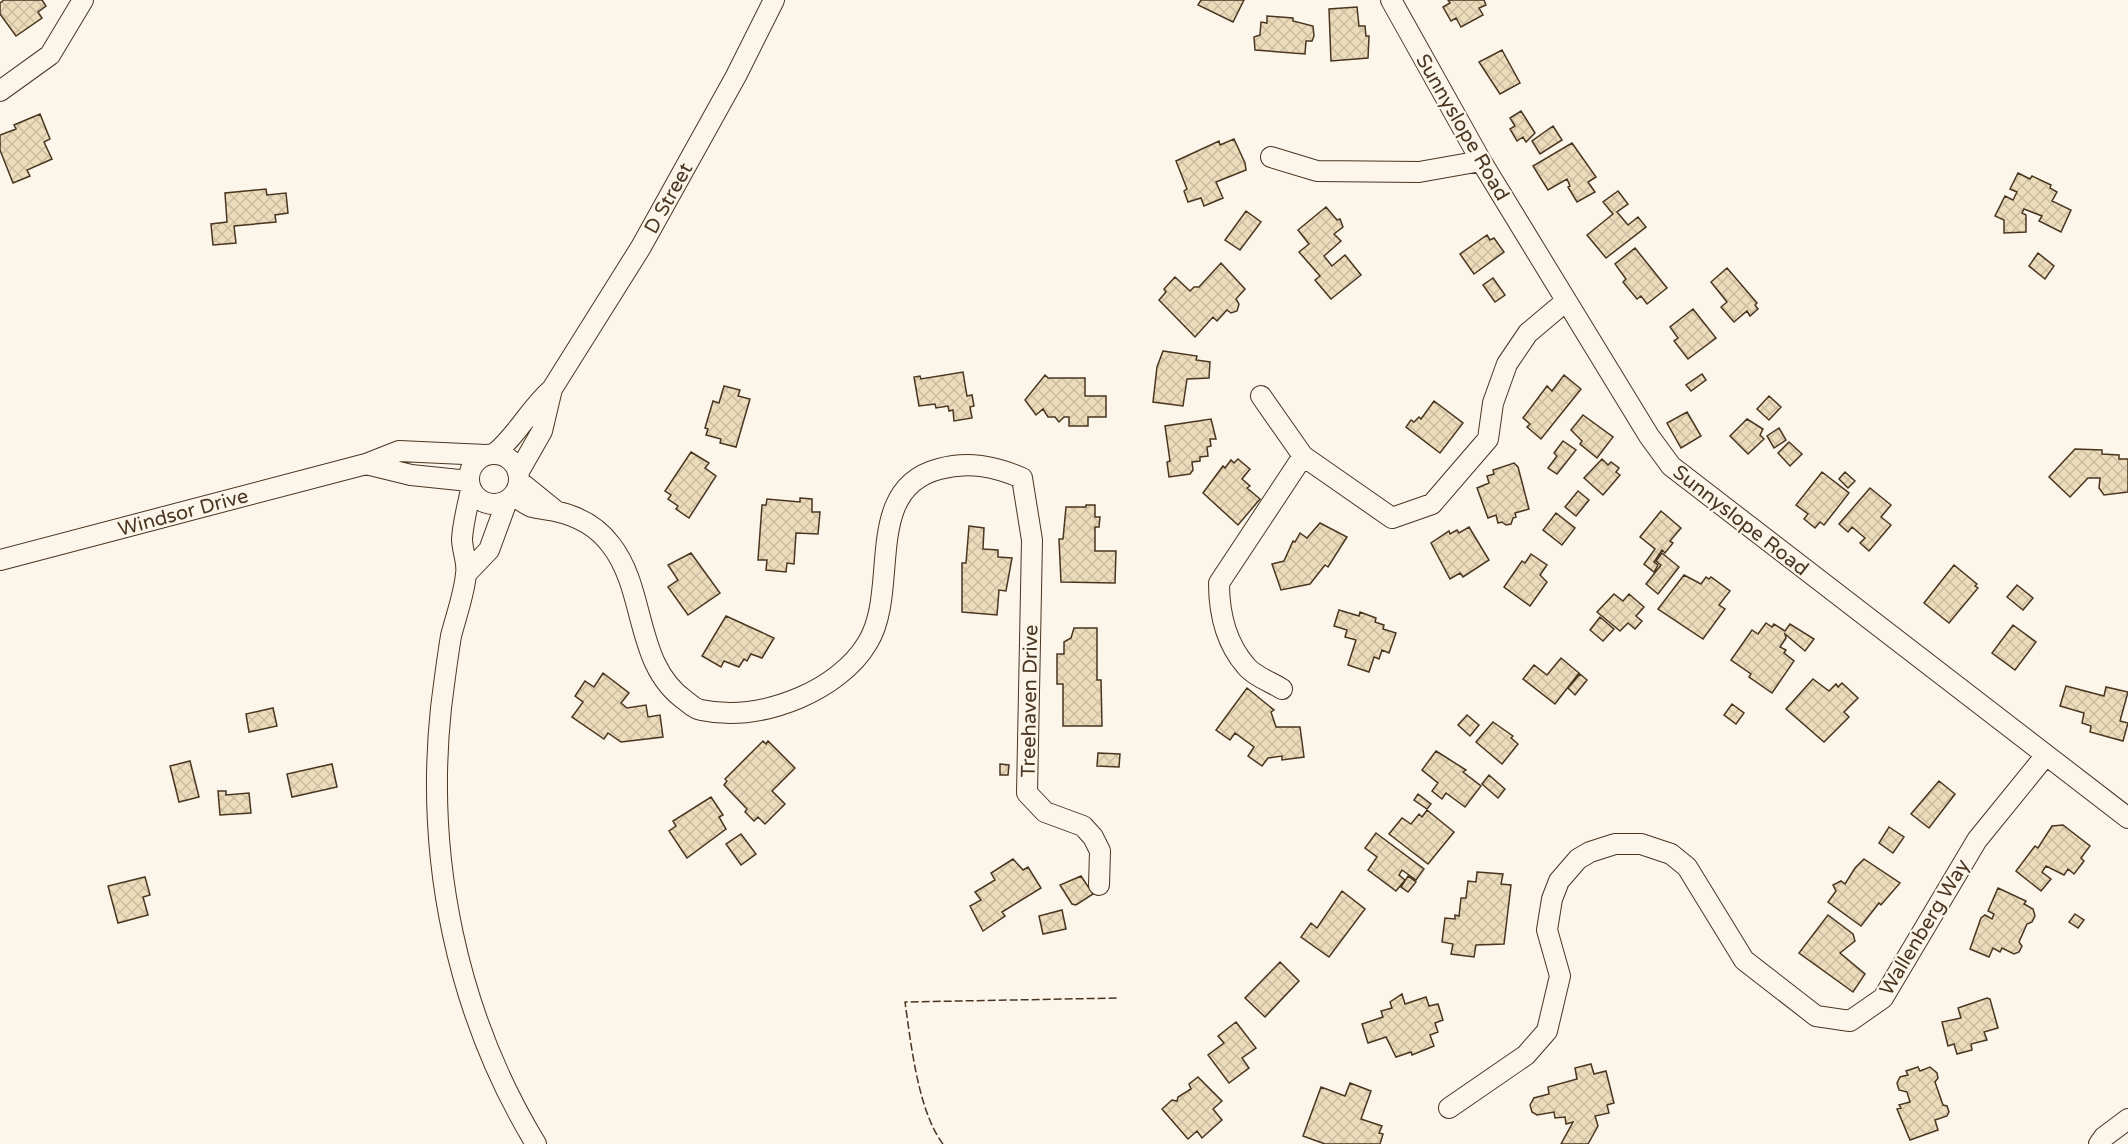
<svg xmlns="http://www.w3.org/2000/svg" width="2128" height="1144" font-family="'Varela Round',sans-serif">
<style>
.building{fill:url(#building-cross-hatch);stroke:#4a3520;stroke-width:1.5}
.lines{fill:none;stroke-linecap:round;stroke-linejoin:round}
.minor-casing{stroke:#4a3520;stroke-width:22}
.minor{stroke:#fbf6e9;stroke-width:20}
.fence{stroke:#4a3520;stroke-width:1.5;stroke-dasharray:8 3;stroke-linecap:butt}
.labels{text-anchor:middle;stroke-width:4.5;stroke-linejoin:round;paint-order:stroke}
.street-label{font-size:20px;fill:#4a3520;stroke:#fbf6e9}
</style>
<defs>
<pattern id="building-cross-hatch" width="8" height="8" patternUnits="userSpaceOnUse" patternTransform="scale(1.5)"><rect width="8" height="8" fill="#ecdcbc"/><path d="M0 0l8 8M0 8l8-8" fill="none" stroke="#ccbda1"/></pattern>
</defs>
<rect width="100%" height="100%" fill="#fbf6e9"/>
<path class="building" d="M 4,0 L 42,0 L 46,6 L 38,12 L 42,18 L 16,36 L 0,14 L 0,3 Z
M 1201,0 L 1244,0 L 1233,22 L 1198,5 Z
M 1448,0 L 1484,0 L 1486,5 L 1479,8 L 1483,15 L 1461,27 L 1456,18 L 1451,21 L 1443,7 L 1450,3 Z
M 1357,7 L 1359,26 L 1365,26 L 1366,36 L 1369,36 L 1368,58 L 1331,61 L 1329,9 Z
M 1267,16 L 1293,18 L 1293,21 L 1313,26 L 1314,36 L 1312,41 L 1306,41 L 1305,54 L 1255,50 L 1254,37 L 1260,35 L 1261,22 L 1267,23 Z
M 1502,50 L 1520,83 L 1500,94 L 1479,62 Z
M 1521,111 L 1535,133 L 1526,142 L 1523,137 L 1517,141 L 1510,129 L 1515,126 L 1510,118 Z
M 40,114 L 50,139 L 44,142 L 52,159 L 27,170 L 30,176 L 13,183 L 0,150 L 0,135 L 16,129 L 14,125 Z
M 1553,126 L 1562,140 L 1540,154 L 1532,141 Z
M 1234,139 L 1245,163 L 1246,170 L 1216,182 L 1223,198 L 1204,206 L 1201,198 L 1188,202 L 1184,191 L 1187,189 L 1176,161 L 1219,141 L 1220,145 Z
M 1572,143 L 1596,177 L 1588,182 L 1595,192 L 1577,202 L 1568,187 L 1570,186 L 1567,179 L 1548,190 L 1533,166 Z
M 2018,173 L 2030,179 L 2032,176 L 2051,185 L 2050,188 L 2057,192 L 2052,201 L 2071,210 L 2061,232 L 2039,221 L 2042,216 L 2024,209 L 2022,213 L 2026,215 L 2026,232 L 2004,233 L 2004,220 L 1995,216 L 2005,196 L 2013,200 L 2017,192 L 2010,189 Z
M 266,189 L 267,195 L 286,193 L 288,213 L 275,215 L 276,222 L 234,226 L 236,243 L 213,245 L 211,224 L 227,222 L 225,193 Z
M 1618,191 L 1628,204 L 1617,212 L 1628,225 L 1638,217 L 1646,227 L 1606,258 L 1587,235 L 1613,214 L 1603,202 Z
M 1326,207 L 1337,220 L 1340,219 L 1343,227 L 1334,234 L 1341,241 L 1324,256 L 1332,266 L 1345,255 L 1361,275 L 1331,299 L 1315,280 L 1320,276 L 1299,252 L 1309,244 L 1298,230 Z
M 1246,211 L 1261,222 L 1240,250 L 1225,240 Z
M 1487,235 L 1490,240 L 1494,238 L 1504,252 L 1474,274 L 1460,254 Z
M 1635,248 L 1667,288 L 1647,304 L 1641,296 L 1637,299 L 1623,282 L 1626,279 L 1615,264 Z
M 2038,253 L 2054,266 L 2045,279 L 2029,266 Z
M 1221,263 L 1245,289 L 1236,299 L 1239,304 L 1237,311 L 1231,313 L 1227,310 L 1217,321 L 1213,317 L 1195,337 L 1159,300 L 1166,292 L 1164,289 L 1175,277 L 1190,291 L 1194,287 L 1199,287 Z
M 1727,268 L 1757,303 L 1755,305 L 1758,309 L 1750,316 L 1747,311 L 1734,322 L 1721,307 L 1727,302 L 1711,282 Z
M 1493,278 L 1505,295 L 1495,302 L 1483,285 Z
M 1693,309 L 1716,338 L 1688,359 L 1674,341 L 1678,338 L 1670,327 Z
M 1163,351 L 1197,356 L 1196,360 L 1210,362 L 1209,378 L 1187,379 L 1183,406 L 1153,402 L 1157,367 Z
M 963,372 L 967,396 L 972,395 L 974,406 L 970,407 L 972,418 L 954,421 L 953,410 L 949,411 L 948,406 L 936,408 L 935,404 L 919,406 L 914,377 L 920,376 L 921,379 Z
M 1702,374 L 1706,380 L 1691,391 L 1686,385 Z
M 1045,375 L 1048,378 L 1085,378 L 1085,396 L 1106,396 L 1106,417 L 1088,417 L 1088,426 L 1069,426 L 1069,417 L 1064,417 L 1059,422 L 1055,417 L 1048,417 L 1043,409 L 1036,415 L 1025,400 Z
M 1564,375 L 1581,389 L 1541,439 L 1527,427 L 1530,424 L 1523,418 L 1547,386 L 1552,391 Z
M 724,386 L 740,390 L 738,396 L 750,399 L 736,447 L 720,443 L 721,439 L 706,435 L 708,429 L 705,428 L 713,401 L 719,403 Z
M 1769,396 L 1781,407 L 1769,420 L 1757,409 Z
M 1434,401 L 1463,423 L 1440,453 L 1406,427 L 1411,420 L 1414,422 L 1419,417 L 1421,419 Z
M 1687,412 L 1701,436 L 1681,448 L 1667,423 Z
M 1583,415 L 1613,437 L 1597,458 L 1580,444 L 1582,441 L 1571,430 Z
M 1211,419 L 1216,439 L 1210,439 L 1211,446 L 1207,447 L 1208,456 L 1200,457 L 1200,461 L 1192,462 L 1193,470 L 1190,474 L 1169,477 L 1167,462 L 1170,461 L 1165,426 Z
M 1747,419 L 1763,429 L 1760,435 L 1764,439 L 1748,454 L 1730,436 Z
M 1779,428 L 1786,440 L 1774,448 L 1767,436 Z
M 1563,441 L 1576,450 L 1557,474 L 1548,468 L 1557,456 L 1554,453 Z
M 1789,442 L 1802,454 L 1790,466 L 1778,453 Z
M 2075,449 L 2102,450 L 2102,454 L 2119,455 L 2119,459 L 2128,459 L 2128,492 L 2104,495 L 2099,488 L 2100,478 L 2088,478 L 2070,497 L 2049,477 Z
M 691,452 L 709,463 L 705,468 L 716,476 L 689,518 L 676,509 L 678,506 L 668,499 L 671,495 L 665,491 Z
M 1238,459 L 1250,469 L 1242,479 L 1250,486 L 1247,488 L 1260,499 L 1238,525 L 1203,493 L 1223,466 L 1225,468 L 1231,460 L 1234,463 Z
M 1602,459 L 1608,465 L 1611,462 L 1619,468 L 1616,472 L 1620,475 L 1603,495 L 1584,478 Z
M 1514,463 L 1518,467 L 1529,509 L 1515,513 L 1516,517 L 1513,518 L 1511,524 L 1506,525 L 1502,522 L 1498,523 L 1496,515 L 1488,518 L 1477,488 L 1489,483 L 1487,476 L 1494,474 L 1493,470 Z
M 1822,472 L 1849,493 L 1824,525 L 1820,522 L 1815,528 L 1804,519 L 1808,514 L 1796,505 Z
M 1845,472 L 1855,481 L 1848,488 L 1839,479 Z
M 1870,488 L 1891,505 L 1881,517 L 1891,525 L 1869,551 L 1860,543 L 1865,538 L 1852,527 L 1848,532 L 1839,524 Z
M 1578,491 L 1589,500 L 1576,516 L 1565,507 Z
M 800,498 L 812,499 L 812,512 L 820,512 L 818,534 L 796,533 L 794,564 L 787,563 L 786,572 L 766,570 L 767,560 L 758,560 L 762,505 L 766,505 L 767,499 L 800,502 Z
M 1086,505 L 1095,505 L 1095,517 L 1100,517 L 1099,527 L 1095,527 L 1095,551 L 1116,551 L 1115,583 L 1061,582 L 1059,539 L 1063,539 L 1066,507 L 1086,507 Z
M 1661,511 L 1681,528 L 1670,541 L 1673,543 L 1665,553 L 1662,550 L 1654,562 L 1658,565 L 1654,572 L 1644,564 L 1655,549 L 1640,537 Z
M 1556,513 L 1575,528 L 1562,545 L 1543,530 Z
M 1320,523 L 1347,537 L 1328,567 L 1325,565 L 1310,584 L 1281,590 L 1272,564 L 1284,561 L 1293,541 L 1295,542 L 1300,533 L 1307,538 Z
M 969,526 L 984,528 L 983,549 L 998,550 L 998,557 L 1012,558 L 1006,591 L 999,590 L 997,615 L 962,612 L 962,563 L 966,563 Z
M 1469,527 L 1489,560 L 1463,577 L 1460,573 L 1450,579 L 1431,543 L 1449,531 L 1450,534 L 1457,530 L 1459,533 Z
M 691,553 L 720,593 L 688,615 L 668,587 L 678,580 L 668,565 Z
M 1662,553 L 1679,567 L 1658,594 L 1646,584 L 1661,565 L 1656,561 Z
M 1531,554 L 1547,565 L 1540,575 L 1547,582 L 1530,606 L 1504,587 L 1522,561 L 1525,563 Z
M 1954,565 L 1977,584 L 1975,586 L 1978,588 L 1949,623 L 1924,603 Z
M 1684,575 L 1701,584 L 1706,577 L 1709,579 L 1711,577 L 1730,591 L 1719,605 L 1725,609 L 1703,639 L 1658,609 Z
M 2017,585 L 2033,598 L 2023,610 L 2007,597 Z
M 1614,594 L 1623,601 L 1629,594 L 1644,607 L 1636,616 L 1642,621 L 1635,629 L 1628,623 L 1620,631 L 1597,612 Z
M 1339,610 L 1359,616 L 1360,612 L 1376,618 L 1375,622 L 1384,625 L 1383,629 L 1396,633 L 1389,653 L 1382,650 L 1379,659 L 1374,657 L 1369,672 L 1348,665 L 1356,640 L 1345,637 L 1347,630 L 1334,626 Z
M 726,616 L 774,638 L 762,658 L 751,654 L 747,661 L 744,659 L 739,667 L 724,661 L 721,667 L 702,656 Z
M 1600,617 L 1614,629 L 1603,641 L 1590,630 Z
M 1766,623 L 1772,627 L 1774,624 L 1785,631 L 1790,624 L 1814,639 L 1805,651 L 1785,634 L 1786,638 L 1780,647 L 1786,650 L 1784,653 L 1794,661 L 1772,693 L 1749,677 L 1751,674 L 1731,660 L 1752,630 L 1758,634 Z
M 2013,625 L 2036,642 L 2015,670 L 1992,653 Z
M 1074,628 L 1097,628 L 1097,680 L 1101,680 L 1102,726 L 1063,726 L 1063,684 L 1057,684 L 1057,654 L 1064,654 L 1064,642 L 1071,638 Z
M 1561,658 L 1579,673 L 1555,704 L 1523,679 L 1534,665 L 1547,675 Z
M 603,673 L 629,693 L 621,703 L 627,708 L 646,705 L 648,717 L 660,715 L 663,737 L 621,742 L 608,733 L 604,739 L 572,717 L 583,702 L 575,696 L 585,681 L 594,687 Z
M 1580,674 L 1587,680 L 1575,695 L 1568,688 Z
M 1813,679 L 1829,691 L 1836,684 L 1838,687 L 1842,683 L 1858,698 L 1844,712 L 1849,717 L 1824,742 L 1786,709 Z
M 2066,686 L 2104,696 L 2106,687 L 2128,692 L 2120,721 L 2128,723 L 2123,741 L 2090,732 L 2091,726 L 2082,723 L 2084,713 L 2060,706 Z
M 1247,688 L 1274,710 L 1271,712 L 1276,727 L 1300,727 L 1304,757 L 1282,760 L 1282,756 L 1268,758 L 1262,766 L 1248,756 L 1254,747 L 1235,733 L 1230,740 L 1216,730 Z
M 1732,704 L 1744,713 L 1736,724 L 1724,715 Z
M 273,708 L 277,726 L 249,732 L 246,714 Z
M 1467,715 L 1479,725 L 1470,736 L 1458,725 Z
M 1493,722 L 1513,736 L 1511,738 L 1518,744 L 1502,764 L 1476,742 Z
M 763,741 L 766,744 L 768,741 L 795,768 L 772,791 L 785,804 L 765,824 L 758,817 L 754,821 L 745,812 L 747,809 L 724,785 L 727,781 L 725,779 Z
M 1436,751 L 1466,770 L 1463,772 L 1481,786 L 1465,807 L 1446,793 L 1442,799 L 1432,791 L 1438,783 L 1422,770 Z
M 1098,753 L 1120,754 L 1119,767 L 1097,766 Z
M 190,761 L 199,797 L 179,802 L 170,766 Z
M 332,764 L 337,787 L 292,797 L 287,774 Z
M 1000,764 L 1009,765 L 1008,775 L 1000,775 Z
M 1489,775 L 1505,789 L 1498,798 L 1482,784 Z
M 1939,781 L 1955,794 L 1929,828 L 1911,814 Z
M 218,791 L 226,791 L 226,795 L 249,793 L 251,813 L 220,815 Z
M 1418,794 L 1431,804 L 1427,809 L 1414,800 Z
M 711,797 L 723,815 L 719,817 L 726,829 L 687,858 L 669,831 L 676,826 L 673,821 Z
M 1427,810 L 1454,832 L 1428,864 L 1389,834 L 1402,818 L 1411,824 L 1419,814 L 1422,817 Z
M 2063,825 L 2090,846 L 2081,858 L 2084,861 L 2074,874 L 2068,869 L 2064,875 L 2046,866 L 2042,872 L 2051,879 L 2041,891 L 2016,871 L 2035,846 L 2038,848 L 2052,826 Z
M 1889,827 L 1904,837 L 1893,853 L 1879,843 Z
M 1376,833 L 1424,869 L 1416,880 L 1402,870 L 1399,875 L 1405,880 L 1396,891 L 1368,870 L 1377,857 L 1365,848 Z
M 741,834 L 756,854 L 741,865 L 726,844 Z
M 1013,859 L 1023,870 L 1028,867 L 1041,888 L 1002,912 L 1005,916 L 983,931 L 970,906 L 981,900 L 975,892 L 995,880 L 991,873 Z
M 1864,859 L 1900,883 L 1881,905 L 1879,903 L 1861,926 L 1828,902 L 1836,891 L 1833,885 L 1841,881 L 1845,884 L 1855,868 Z
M 1477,872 L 1503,874 L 1501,884 L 1511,885 L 1504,944 L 1476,945 L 1474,957 L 1451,954 L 1453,944 L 1442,942 L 1445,918 L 1455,919 L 1455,915 L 1459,916 L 1461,898 L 1466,898 L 1468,881 L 1476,882 Z
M 1081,876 L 1093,894 L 1076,905 L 1072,904 L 1060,885 Z
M 1408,876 L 1416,882 L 1408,892 L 1401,887 Z
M 145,877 L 150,895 L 143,897 L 148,915 L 118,923 L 108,886 Z
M 1998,888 L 2026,901 L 2024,904 L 2033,909 L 2035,916 L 2032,922 L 2027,924 L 2019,942 L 2022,946 L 2019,952 L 2014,954 L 2002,948 L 2000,952 L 1993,948 L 1989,957 L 1970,949 L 1981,918 L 1985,915 L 1992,919 L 1994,914 L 1988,911 Z
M 1342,891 L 1365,909 L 1329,957 L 1301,937 L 1311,923 L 1317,928 Z
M 1062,910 L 1066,929 L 1043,934 L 1039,916 Z
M 2075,914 L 2084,920 L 2078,928 L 2069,922 Z
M 1828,915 L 1853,934 L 1855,941 L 1840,953 L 1865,974 L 1853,992 L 1799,953 Z
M 1280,962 L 1299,981 L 1265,1017 L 1245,998 Z
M 1402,994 L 1405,1004 L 1426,997 L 1429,1006 L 1438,1004 L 1443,1020 L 1435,1023 L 1438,1032 L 1430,1035 L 1434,1046 L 1412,1055 L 1411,1052 L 1396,1057 L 1386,1037 L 1368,1043 L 1362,1024 L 1383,1017 L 1381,1011 L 1392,1008 L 1390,1002 Z
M 1987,998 L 1990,999 L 1998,1028 L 1984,1032 L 1987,1040 L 1971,1044 L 1972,1050 L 1957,1054 L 1954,1044 L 1948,1046 L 1942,1022 L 1961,1018 L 1958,1008 Z
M 1236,1022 L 1256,1048 L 1242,1058 L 1249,1068 L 1229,1083 L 1208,1055 L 1224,1043 L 1218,1036 Z
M 1591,1064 L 1594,1074 L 1606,1071 L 1614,1103 L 1607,1105 L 1609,1113 L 1595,1116 L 1598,1126 L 1588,1144 L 1561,1144 L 1573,1122 L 1566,1124 L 1565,1117 L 1555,1118 L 1554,1112 L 1537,1115 L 1532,1112 L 1530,1105 L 1534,1098 L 1549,1094 L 1548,1087 L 1577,1079 L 1575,1068 Z
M 1918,1067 L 1920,1071 L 1930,1067 L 1937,1073 L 1938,1078 L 1935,1082 L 1943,1105 L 1947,1106 L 1949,1112 L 1947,1116 L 1935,1120 L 1938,1130 L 1910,1140 L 1897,1109 L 1901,1108 L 1899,1105 L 1910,1102 L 1907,1092 L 1899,1090 L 1897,1083 L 1900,1077 L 1908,1075 L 1906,1071 Z
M 1198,1077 L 1222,1101 L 1213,1109 L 1222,1120 L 1202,1138 L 1197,1131 L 1188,1139 L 1162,1109 L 1172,1100 L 1177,1101 L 1178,1097 L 1191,1089 L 1189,1084 Z
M 1350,1083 L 1371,1091 L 1361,1119 L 1382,1126 L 1379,1133 L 1383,1134 L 1380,1144 L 1325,1144 L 1303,1136 L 1321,1087 L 1345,1096 Z"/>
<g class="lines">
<g class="minor-casing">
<path id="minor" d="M 1391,0 L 1481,161 L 1649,436 L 1671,466 L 2128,818
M 0,91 L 50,55 L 83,0
M 1271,157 L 1317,171 L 1419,172 L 1481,161
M 1261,396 L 1303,456 L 1392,518 L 1432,504 L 1488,439 L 1493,403 L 1507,364 L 1528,333 L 1566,301
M 494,454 C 517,436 529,409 552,389 L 641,247 L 736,76 L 774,0
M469 479a25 25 0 1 1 50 0a25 25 0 1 1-50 0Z
M 366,464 L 411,475 L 469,481
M 518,473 L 542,431 L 552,389
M 519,481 L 556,511
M 471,489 C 468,505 463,522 462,539 C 462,550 468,563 466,574 C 464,595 456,616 451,636 C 447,660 444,684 441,708 C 425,859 457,1014 536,1144
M 513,495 C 519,499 526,505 532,507 C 539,509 547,509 555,511 C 578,516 597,526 611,545 C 647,591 634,665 686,701 C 691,705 695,709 701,710 C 734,717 768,711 799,698 C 825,687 853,668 868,642 C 900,589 862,489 939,469 C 968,461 994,466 1022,478 L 1032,540 L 1027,793 L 1045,812 L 1083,826 L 1093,837 L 1100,851 L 1099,885
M 0,560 L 366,464 L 399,451 L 486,455
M 467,573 L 489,550 L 507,501
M 1282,689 C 1271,682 1254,676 1246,666 C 1226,643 1219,613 1219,583 L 1303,456
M 1449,1108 L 1526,1055 L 1547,1031 L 1560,976 L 1547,930 L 1552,899 L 1559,881 L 1578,859 L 1590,852 L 1615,844 L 1641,844 L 1671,854 L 1687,867 L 1744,960 L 1816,1016 L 1850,1021 L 1883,998 L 1977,840 L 2046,755
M 2099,1144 L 2104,1137 L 2128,1119"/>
</g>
<use href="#minor" class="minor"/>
<path class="fence" d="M 943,1144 C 918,1111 911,1044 905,1002 L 1119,998"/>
</g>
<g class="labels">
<g class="street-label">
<text transform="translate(1463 127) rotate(60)" y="7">Sunnyslope Road</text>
<text transform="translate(668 198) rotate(-61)" y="7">D Street</text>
<text transform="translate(183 512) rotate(-15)" y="7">Windsor Drive</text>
<text transform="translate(1741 520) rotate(38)" y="7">Sunnyslope Road</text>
<text transform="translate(1029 701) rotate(-89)" y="7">Treehaven Drive</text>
<text transform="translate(1924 927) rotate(-59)" y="7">Wallenberg Way</text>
</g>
</g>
</svg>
